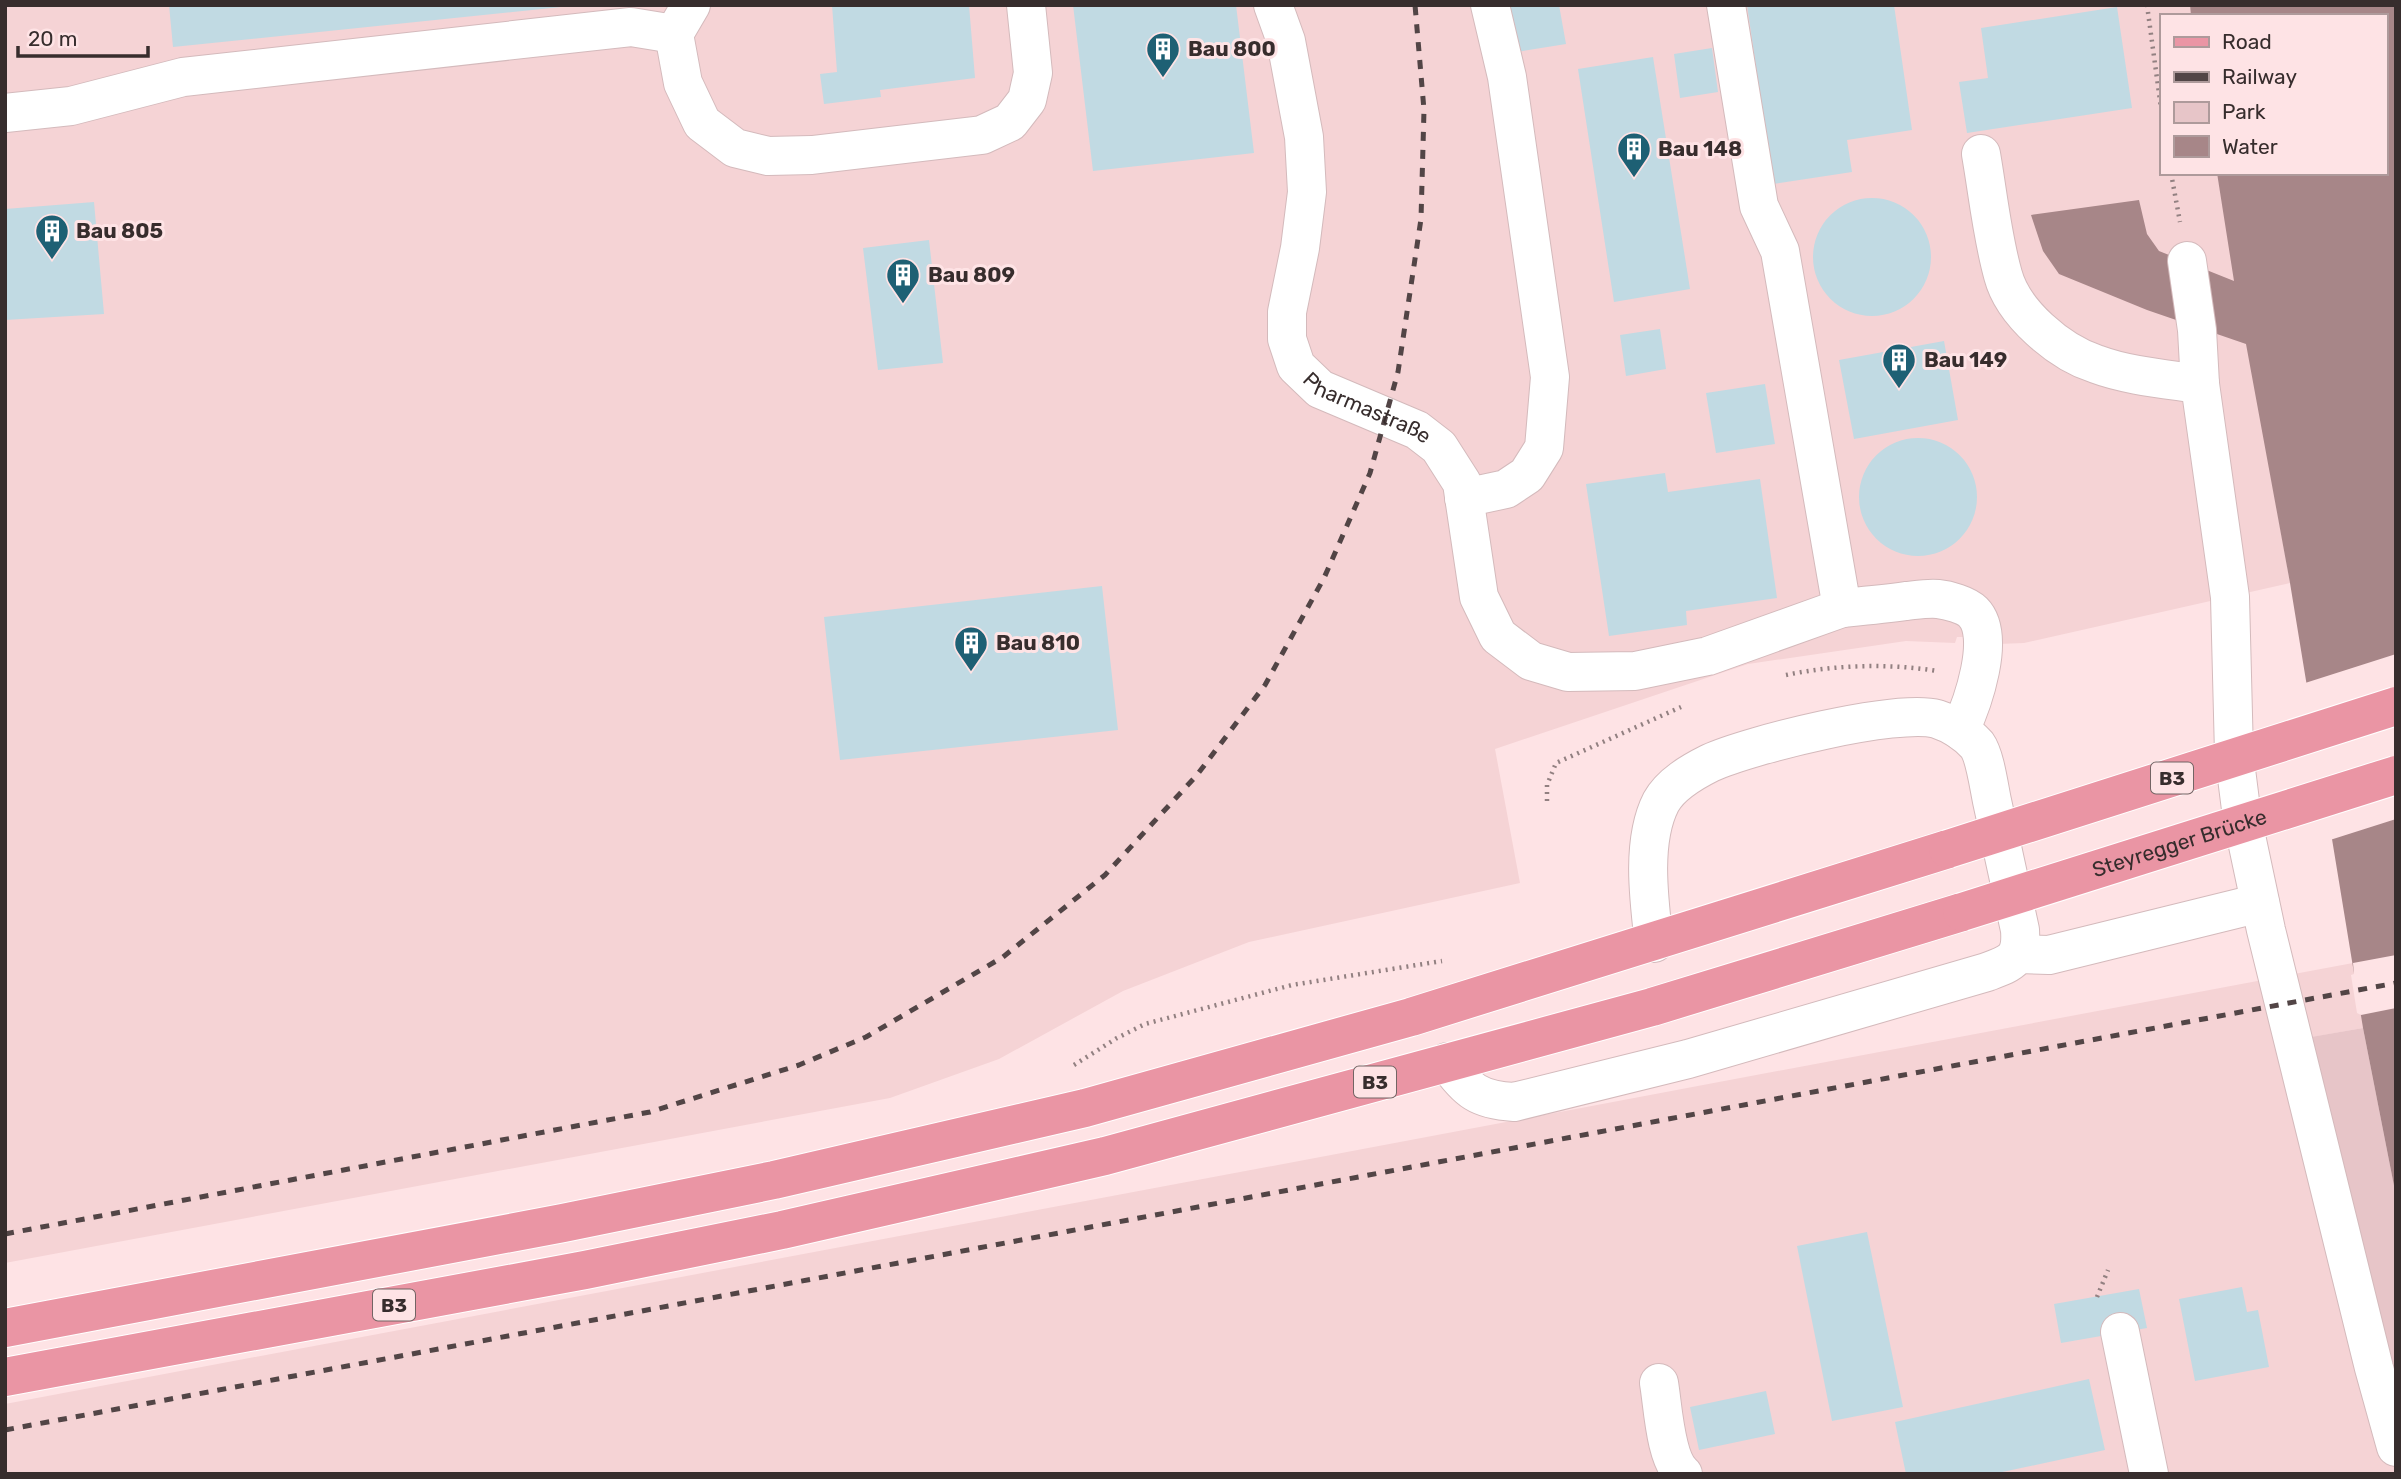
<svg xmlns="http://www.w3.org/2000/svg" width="2401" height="1479" font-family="Rubik,sans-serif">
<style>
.built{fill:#f5d3d5}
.green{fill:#e7c5c8}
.water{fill:#a78688}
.pier{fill:#fee3e5}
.building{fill:#c1dae3}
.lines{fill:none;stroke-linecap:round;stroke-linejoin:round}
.minor-casing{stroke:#d4babc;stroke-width:40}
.major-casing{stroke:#fff;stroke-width:40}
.path{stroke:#928081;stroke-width:4.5;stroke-dasharray:2 5;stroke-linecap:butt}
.minor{stroke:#fff;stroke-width:38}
.major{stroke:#ea95a4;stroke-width:38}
.rail{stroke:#524546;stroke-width:5;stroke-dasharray:9 9;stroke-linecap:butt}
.major-bridge-casing{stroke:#fff;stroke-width:40;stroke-linecap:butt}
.major-bridge{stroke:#ea95a4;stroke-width:38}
.labels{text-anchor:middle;stroke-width:6;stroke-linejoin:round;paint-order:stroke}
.shield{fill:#fee3e5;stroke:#736464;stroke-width:2}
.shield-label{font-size:19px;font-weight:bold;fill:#372d2d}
.poi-label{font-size:21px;font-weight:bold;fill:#372d2d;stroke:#fee3e5;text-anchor:start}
.street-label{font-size:21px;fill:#372d2d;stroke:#fee3e5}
</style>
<rect width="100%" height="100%" fill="#fee3e5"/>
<path class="built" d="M 5,5 L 2190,5 L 2191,16 L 2161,16 L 2161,173 L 2217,173 L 2290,583 L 2024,643 L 1973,645 L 1965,637 L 1957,637 L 1955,643 L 1906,641 L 1748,664 L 1495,749 L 1520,883 L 1249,942 L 1123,991 L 999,1059 L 890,1098 L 5,1263 Z
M 2353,963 L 2363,1028 L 2312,1037 L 2396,1407 L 2396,1474 L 5,1474 L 5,1404 Z"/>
<path class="green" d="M 2363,1028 L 2396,1196 L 2396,1407 L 2311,1037 Z"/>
<path class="water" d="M 2190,5 L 2396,5 L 2396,1196 L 2363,1028 L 2290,583 L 2246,344 L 2147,310 L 2059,274 L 2043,251 L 2031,215 L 2139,200 L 2147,234 L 2159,251 L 2234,281 L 2217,173 L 2385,173 L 2385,16 L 2191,16 Z"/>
<path class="pier" d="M 2396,654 L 2396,819 L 2330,840 L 2302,684 Z
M 2396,955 L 2396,1008 L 2361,1015 L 2357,1013 L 2351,975 L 2354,974 L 2353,963 Z"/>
<path class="building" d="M 169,5 L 561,5 L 561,7 L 173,47 Z
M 832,5 L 969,5 L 975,78 L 880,90 L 881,97 L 824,104 L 820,74 L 837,72 Z
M 1073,5 L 1236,5 L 1254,153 L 1093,171 Z
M 1509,5 L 1559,5 L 1566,44 L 1517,52 Z
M 1747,5 L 1894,5 L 1912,130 L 1847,140 L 1852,172 L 1773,184 Z
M 2117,7 L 2132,108 L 1967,133 L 1959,82 L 1988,78 L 1981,28 Z
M 1712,48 L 1718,92 L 1680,98 L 1674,54 Z
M 1653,57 L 1690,289 L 1614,302 L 1578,69 Z
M1813 257a59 59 0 1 1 118 0a59 59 0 1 1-118 0Z
M 94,202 L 104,314 L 5,320 L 5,209 Z
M 929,240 L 943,363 L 878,370 L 863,248 Z
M 1660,329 L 1666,369 L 1626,376 L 1620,335 Z
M 1944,341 L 1958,420 L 1854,439 L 1839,360 Z
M 1765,384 L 1775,444 L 1716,453 L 1706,393 Z
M1859 497a59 59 0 1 1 118 0a59 59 0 1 1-118 0Z
M 1665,473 L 1668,492 L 1760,479 L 1777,598 L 1686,611 L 1687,625 L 1609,636 L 1586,484 Z
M 1102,586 L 1118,730 L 840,760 L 824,617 Z
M 1867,1232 L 1903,1407 L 1832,1421 L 1797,1246 Z
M 2242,1287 L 2247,1312 L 2258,1310 L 2269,1367 L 2195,1381 L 2179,1299 Z
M 2139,1289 L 2147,1328 L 2061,1343 L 2054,1304 Z
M 2089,1379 L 2105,1450 L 1993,1474 L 1906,1474 L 1895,1422 Z
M 1766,1391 L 1775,1434 L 1699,1450 L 1690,1407 Z"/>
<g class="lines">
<g class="minor-casing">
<g id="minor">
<path d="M 691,5 L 674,34 L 683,83 L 702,123 L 735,148 L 768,156 L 812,155 L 982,135 L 1010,122 L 1027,100 L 1033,73 L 1026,5"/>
<path id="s1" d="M 1273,5 L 1286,41 L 1304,137 L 1307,192 L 1300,248 L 1287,312 L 1287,339 L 1296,366 L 1320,389 L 1417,430 L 1439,447 L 1462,483 L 1479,597 L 1498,636 L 1531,661 L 1568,672 L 1635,671 L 1708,656 L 1842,608"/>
<path d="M 1726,5 L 1759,206 L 1780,251 L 1842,608 C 1863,606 1885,604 1906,601 C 1916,600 1928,598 1938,599 C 1948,600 1966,605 1973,612 C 1997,636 1972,705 1960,730"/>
<path d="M 5,113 L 71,106 L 183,77 L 631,27 L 674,34"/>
<path d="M 1981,154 C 1988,194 1992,236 2003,275 C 2013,313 2059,352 2096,364 C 2128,376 2166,379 2200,384"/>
<path d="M 2187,261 L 2197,330 L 2200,384 L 2230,597 L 2234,754 L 2242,817 L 2266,930 L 2374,1368 L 2396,1447"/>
<path d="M 1464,498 L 1506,489 L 1527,475 L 1544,448 L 1550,377 L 1507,77 L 1490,5"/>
<path d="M 2018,954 L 2049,955 L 2260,903"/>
<path d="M 1447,1062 C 1467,1091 1479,1100 1514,1102 L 1688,1059 L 1987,972 C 2011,963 2022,960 2020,930 C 2011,887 2001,844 1992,801 C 1989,787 1985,756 1977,745 C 1967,734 1952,724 1937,719 C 1898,708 1749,745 1710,763 C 1692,772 1671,784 1661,802 C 1641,841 1649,900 1654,943"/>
<path d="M 2120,1332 L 2149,1474"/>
<path d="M 1659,1383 C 1663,1406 1665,1459 1683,1474"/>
</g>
</g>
<g class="major-casing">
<path id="major" d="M 5,1328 L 563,1223 L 774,1180 L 1085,1108 L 1411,1017 L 1948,849
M 5,1377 L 585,1270 L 782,1230 L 1105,1156 L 1652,1007 L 1962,912"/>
</g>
<path class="path" d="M 2147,5 L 2161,108
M 2171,173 L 2180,222
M 1786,675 C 1834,665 1888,663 1937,671
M 1547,801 L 1547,785 L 1556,763 L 1681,707
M 1074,1065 L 1117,1038 L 1145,1024 L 1292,985 L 1442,961
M 2097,1297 L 2108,1270"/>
<use href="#minor" class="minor"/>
<use href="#major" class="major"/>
<path class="rail" d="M 5,1234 L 650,1112 L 799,1065 L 866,1037 L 1003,957 L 1105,875 L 1197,775 L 1265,685 L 1324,578 L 1370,473 L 1398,372 L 1421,219 L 1424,110 L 1415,5
M 5,1430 L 2396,983"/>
<g class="major-bridge-casing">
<g id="major-bridge">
<path d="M 1948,849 L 2396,706"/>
<path id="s2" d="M 1962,912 L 2396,775"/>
</g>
</g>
<use href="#major-bridge" class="major-bridge"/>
</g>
<defs>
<g id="building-pin" transform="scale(1.75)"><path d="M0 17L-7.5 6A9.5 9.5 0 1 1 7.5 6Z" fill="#1e6074" stroke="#fee3e5"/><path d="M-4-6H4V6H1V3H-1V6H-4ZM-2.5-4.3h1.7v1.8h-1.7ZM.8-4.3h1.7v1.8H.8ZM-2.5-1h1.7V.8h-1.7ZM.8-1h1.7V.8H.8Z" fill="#fff"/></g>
</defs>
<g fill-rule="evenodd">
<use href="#building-pin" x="1163" y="49"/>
<use href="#building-pin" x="1634" y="149"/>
<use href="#building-pin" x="52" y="231"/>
<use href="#building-pin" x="903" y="275"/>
<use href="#building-pin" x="1899" y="360"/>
<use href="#building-pin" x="971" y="643"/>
</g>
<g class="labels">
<g class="shield">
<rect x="2151" y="762.5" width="42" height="31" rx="5"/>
<rect x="1354" y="1066.5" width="42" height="31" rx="5"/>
<rect x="373" y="1289.5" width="42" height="31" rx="5"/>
</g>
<g class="shield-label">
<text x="2172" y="785">B3</text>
<text x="1375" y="1089">B3</text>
<text x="394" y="1312">B3</text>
</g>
<g class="poi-label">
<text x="1188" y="56">Bau 800</text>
<text x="1658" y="156">Bau 148</text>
<text x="76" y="238">Bau 805</text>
<text x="928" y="282">Bau 809</text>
<text x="1924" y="367">Bau 149</text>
<text x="996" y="650">Bau 810</text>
</g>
<g class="street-label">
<text dy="7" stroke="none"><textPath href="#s1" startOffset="452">Pharmastraße</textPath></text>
<text dy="7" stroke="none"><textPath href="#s2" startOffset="228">Steyregger Brücke</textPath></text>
</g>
</g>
<rect width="2401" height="1479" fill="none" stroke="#372d2d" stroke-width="14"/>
<rect x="2160" y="14" width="228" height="161" fill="#fee3e5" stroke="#ae9a9b" stroke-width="2"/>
<rect x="2174" y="37" width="35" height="10" fill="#ea95a4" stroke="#ae9a9b" stroke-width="2"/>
<text x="2222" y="49" font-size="21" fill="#372d2d">Road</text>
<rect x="2174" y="72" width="35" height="10" fill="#524546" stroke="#ae9a9b" stroke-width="2"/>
<text x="2222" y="84" font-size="21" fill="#372d2d">Railway</text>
<rect x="2174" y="102" width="35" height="21" fill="#e7c5c8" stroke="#ae9a9b" stroke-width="2"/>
<text x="2222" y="119" font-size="21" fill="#372d2d">Park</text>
<rect x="2174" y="136" width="35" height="21" fill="#a78688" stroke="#ae9a9b" stroke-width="2"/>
<text x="2222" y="154" font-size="21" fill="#372d2d">Water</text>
<path d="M18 46v10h130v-10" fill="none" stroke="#372d2d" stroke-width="3.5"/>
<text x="28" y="46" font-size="21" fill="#372d2d" stroke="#fee3e5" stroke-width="5" paint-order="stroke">20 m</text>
</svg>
